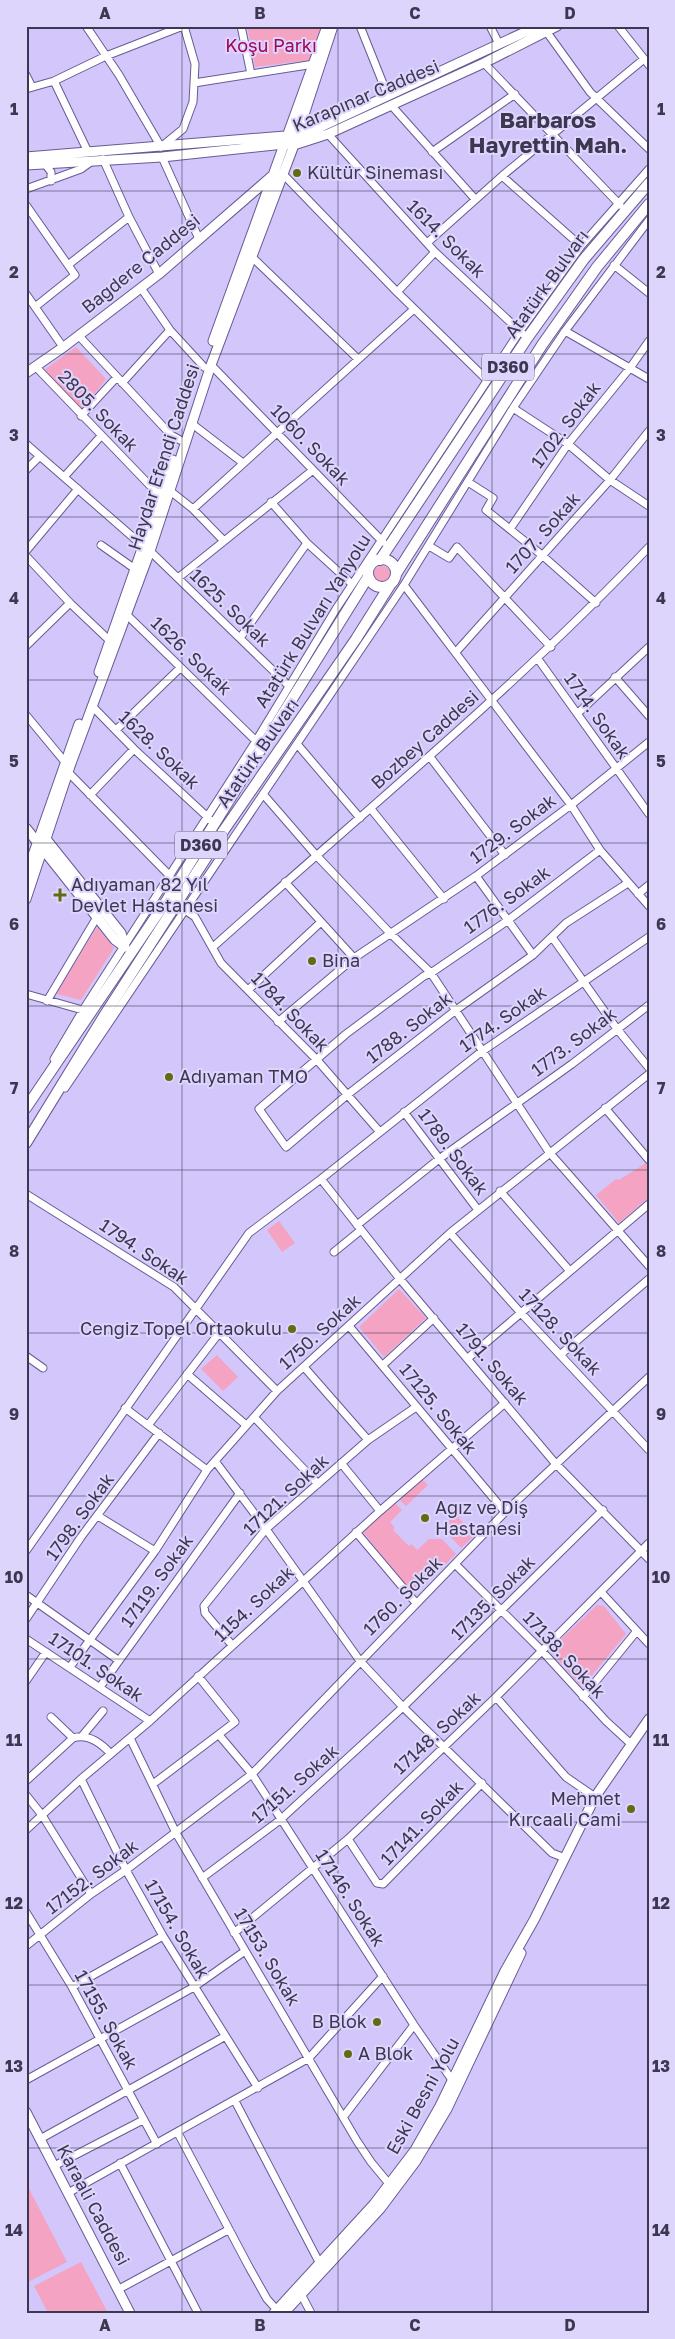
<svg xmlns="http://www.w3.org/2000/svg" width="675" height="2339" font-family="'Golos Text',sans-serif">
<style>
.green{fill:#f5a3c2}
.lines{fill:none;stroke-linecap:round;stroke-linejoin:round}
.minor-casing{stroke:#6a5a94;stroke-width:9}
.major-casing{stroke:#6a5a94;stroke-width:11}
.highway-casing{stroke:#6a5a94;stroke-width:12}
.minor{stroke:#fff;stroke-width:7}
.major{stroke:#fff;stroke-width:9}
.highway{stroke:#fff;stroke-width:10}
.grid{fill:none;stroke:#3d3751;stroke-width:1;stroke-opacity:0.55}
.poi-dot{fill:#626b11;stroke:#ded5fd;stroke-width:2}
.labels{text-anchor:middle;stroke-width:4;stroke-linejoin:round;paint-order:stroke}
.shield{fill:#ded5fd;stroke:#6d6685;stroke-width:1}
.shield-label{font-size:16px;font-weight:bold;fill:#3d3751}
.park-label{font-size:18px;fill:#9e055b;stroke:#ded5fd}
.street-label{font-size:18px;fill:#3d3751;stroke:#ded5fd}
.poi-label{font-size:18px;fill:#3d3751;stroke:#ded5fd;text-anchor:start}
.district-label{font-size:22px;font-weight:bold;fill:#3d3751;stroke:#ded5fd}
.neatline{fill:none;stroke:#3d3751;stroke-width:2}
.grid-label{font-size:16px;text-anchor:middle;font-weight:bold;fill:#3d3751}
</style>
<rect width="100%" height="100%" fill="#d2c6fb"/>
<path class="green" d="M 247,26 L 321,26 L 309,60 L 255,67 Z
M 76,347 L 106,379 L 82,410 L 44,370 Z
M374 574a8 8 0 1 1 16 0a8 8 0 1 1-16 0Z
M 97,927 L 114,948 L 81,1000 L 56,994 Z
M 646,1163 L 649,1167 L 649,1197 L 619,1223 L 596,1195 L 616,1179 L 619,1180 Z
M 279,1221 L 295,1243 L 282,1252 L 267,1230 Z
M 399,1289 L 426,1318 L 384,1357 L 359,1327 Z
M 217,1355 L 238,1377 L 223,1391 L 201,1369 Z
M 422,1479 L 428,1485 L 406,1506 L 399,1499 Z
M 395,1503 L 402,1510 L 390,1522 L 395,1528 L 393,1530 L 409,1546 L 412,1544 L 417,1550 L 429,1539 L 442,1539 L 456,1554 L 417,1592 L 412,1592 L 363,1532 Z
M 455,1513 L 474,1536 L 461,1548 L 448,1534 L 450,1527 L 449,1519 Z
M 597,1605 L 604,1606 L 626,1634 L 584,1685 L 581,1686 L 553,1654 L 553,1647 Z
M 26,2183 L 67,2262 L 26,2283 Z
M 81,2262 L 108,2313 L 48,2313 L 34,2286 Z"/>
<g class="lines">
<g class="minor-casing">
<path id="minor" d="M 86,26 L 119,75 L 161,147 L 183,129 L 193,102 L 195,64 L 184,26
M 241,26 L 251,74
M 360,26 L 388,96
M 490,26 L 499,44
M 618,26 L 649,65
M 546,31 L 590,92 L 649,149
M 484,63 L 620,205
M 26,75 L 32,87
M 54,81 L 88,152
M 194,83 L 314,64
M 26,89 L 54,81 L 106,56 L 183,26
M 391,105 L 475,199
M 328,134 L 435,252 L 523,334
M 432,152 L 515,94
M 162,157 L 199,239
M 103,159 L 129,217 L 159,274
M 45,164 L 51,172 L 51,181
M 282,173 L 397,292 L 487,380
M 502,176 L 581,246
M 26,189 L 81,169 L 92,161
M 26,205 L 68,265
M 427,243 L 502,176 L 644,59
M 252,257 L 358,359
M 614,265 L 649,293
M 141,288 L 170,330 L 204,367
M 397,292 L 435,252
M 26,294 L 63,347
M 35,307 L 75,275 L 68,265 L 129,217
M 565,331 L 649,379
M 79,336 L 171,435 L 180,440
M 211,365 L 383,542
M 35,366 L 160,496
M 122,383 L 170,330
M 513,408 L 568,444 L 610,480 L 649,506
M 81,416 L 117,377
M 191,423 L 243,463
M 26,444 L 143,546
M 26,470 L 40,456
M 64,477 L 101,436
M 468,482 L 493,498 L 486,510 L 543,556 L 596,603
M 169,490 L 193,509 L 224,541
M 271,502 L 307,543 L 352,584
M 193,509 L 414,309
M 510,529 L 568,444 L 630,368 L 649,341
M 101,545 L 135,569
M 429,546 L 449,558 L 457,547 L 551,647
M 26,551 L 78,489
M 150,551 L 289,686
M 26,556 L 70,603 L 110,641
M 178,578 L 313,470
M 404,585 L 571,805 L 600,850 L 649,906
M 126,614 L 256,741
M 240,638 L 307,543
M 26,646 L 70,603
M 456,652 L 610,480 L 649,431
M 538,659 L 649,814
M 615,677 L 649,716
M 92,706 L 134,749 L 214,823
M 578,713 L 649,647
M 26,715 L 65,762
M 116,730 L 180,668
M 297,744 L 360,818
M 430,757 L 505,855
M 68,772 L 170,876
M 263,794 L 315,854 L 391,934 L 431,973 L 549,1152 L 649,1266
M 90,795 L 134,749
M 371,809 L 444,899
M 600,850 L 507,921 L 431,973 L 424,976 L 346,1034 L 259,1109 L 286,1147 L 347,1095 L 456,1010 L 533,955 L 566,923 L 628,883
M 476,876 L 533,955
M 285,882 L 354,958
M 638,894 L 649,885
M 178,905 L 195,917 L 221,963 L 317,1060 L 379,1131
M 552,937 L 617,1029 L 649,1068
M 213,947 C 360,815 512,691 649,547
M 248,990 L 321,922
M 26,994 L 86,1011
M 47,1001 L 97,917
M 278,1022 L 354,958 L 476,876 L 571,805 L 649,742
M 54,1059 L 83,1010 L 256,741 L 336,609 L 520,331 L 581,246 L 649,169
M 65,1088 L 404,585 L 513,408 L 565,331 L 649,220
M 605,1108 L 649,1160
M 404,1112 L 478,1210
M 321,1179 L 400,1279 L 555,1463 L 649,1559
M 500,1191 L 569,1270
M 26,1194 L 174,1287 L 277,1391
M 357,1225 L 439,1159 L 572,1064 L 649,1005
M 450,1233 L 520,1312 L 649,1450
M 334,1252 L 361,1230
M 349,1326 L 505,1512
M 560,1355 L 649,1279
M 26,1356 L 43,1368
M 468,1358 L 649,1204
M 383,1365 L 434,1318
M 304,1367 L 368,1440
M 187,1374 L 246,1425
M 125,1408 L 207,1470
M 254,1417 L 318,1484
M 149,1424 L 219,1333
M 215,1461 L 266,1529 L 360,1661 L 403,1707 L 552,1853 L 565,1858
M 341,1463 L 380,1511
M 98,1516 L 155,1551
M 356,1532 L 416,1603
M 26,1551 L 249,1233 L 321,1179 L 481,1052 L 649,937
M 456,1565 L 542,1651 L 606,1721 L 631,1744
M 601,1592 L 649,1644
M 26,1595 L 118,1660
M 26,1619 L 81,1537 L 159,1433
M 26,1639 L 150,1721
M 232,1645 L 205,1613 L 204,1606 L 266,1529 L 368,1440 L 416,1407
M 70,1667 L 155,1551 L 207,1470 L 277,1391 L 450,1233 L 649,1074
M 26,1681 L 46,1652
M 100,1687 L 240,1493
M 496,1697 L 566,1777 L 595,1797
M 583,1697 L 636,1632
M 51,1717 L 73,1738 C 88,1733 101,1743 111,1754
M 83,1735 L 103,1711
M 219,1735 L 252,1774 L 414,2025 L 452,2080
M 130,1738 L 176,1833 L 357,2141 L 371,2162 L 390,2185
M 81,1779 L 126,1870 L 163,1936 L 258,2088
M 26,1781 L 73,1738
M 153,1784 L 235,1722 L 198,1676
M 26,1795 L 42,1815 L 91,1894
M 26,1830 L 81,1779 L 150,1721 L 380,1511 L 505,1403
M 348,1839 L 377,1883 L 383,1884 L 482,1783
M 202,1878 L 280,1820 L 403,1707 L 603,1510
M 26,1912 L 72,1987 L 157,2144
M 234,1933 L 348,1839 L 496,1697 L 649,1543
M 26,1946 L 91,1894 L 126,1870 L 252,1774 L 505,1512 L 649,1377
M 72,1987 L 163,1936
M 26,2080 L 194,1987 L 245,1951
M 235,2101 L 320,2264
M 344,2116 L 414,2025
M 178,2133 L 249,2267 L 267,2299 L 277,2310
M 40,2139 L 224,2037
M 120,2163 L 198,2313
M 54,2166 L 143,2120
M 68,2193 L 309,2058 L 383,1976
M 119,2289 L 228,2230
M 301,2294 L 311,2313"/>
</g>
<g class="major-casing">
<path id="major" d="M 26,157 L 297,135 L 312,131 L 538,26
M 26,165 L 162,157 L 284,144 L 294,145 L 328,134 L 484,63 L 557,26
M 213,341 L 327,26
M 26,373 L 65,346 L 159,274 L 272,176
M 99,672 L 173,460
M 26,828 L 115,940 L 125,947
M 44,840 L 46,839 L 121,933 L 125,947
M 26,875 L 79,724
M 26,899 L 70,766 L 150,551 L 211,365 L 294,145 L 333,26
M 26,2112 L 130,2313
M 274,2313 L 374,2204 L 415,2150 L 440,2106 L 505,1971 L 534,1920 L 595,1797 L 649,1719
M 284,2313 L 380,2209 L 416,2161 L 447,2109 L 521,1953"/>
</g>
<g class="highway-casing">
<path id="highway" d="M368 573a14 14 0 1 1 28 0a14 14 0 1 1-28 0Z
M 380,560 L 528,337 L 584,259 L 649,183
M 396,574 L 542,345 L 597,267 L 649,204
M 26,1108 L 167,900 L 368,577
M 26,1143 L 104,1016 L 224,830 L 356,639 L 390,585"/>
</g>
<use href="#minor" class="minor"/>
<use href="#major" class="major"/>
<use href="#highway" class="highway"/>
</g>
<path class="grid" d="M 182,26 L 182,2313M 338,26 L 338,2313M 492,26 L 492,2313M 26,191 L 649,191M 26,354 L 649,354M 26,517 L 649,517M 26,680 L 649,680M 26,843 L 649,843M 26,1006 L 649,1006M 26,1170 L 649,1170M 26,1333 L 649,1333M 26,1496 L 649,1496M 26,1659 L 649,1659M 26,1822 L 649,1822M 26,1985 L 649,1985M 26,2148 L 649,2148"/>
<g class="poi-dot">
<circle cx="297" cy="173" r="5"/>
<path d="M57.5 887.5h5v5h5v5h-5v5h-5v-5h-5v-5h5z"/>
<circle cx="312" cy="961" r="5"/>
<circle cx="169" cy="1077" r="5"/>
<circle cx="292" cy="1329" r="5"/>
<circle cx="425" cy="1518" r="5"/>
<circle cx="631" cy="1809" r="5"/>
<circle cx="377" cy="2022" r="5"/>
<circle cx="348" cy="2054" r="5"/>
</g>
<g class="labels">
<g class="shield">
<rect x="482" y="353.5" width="52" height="27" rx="4"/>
<rect x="175" y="831.5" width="52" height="27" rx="4"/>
</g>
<g class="shield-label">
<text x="508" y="373">D360</text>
<text x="201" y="851">D360</text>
</g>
<g class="park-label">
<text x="271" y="52">Koşu Parkı</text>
</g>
<g class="street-label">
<text transform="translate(366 96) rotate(-23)" y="6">Karapınar Caddesi</text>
<text transform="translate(446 239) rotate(45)" y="6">1614. Sokak</text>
<text transform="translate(141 264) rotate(-39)" y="6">Bagdere Caddesi</text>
<text transform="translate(547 284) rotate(-54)" y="6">Atatürk Bulvarı</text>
<text transform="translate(98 411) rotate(46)" y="6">2805. Sokak</text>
<text transform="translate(566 425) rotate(-53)" y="6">1702. Sokak</text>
<text transform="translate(310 445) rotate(46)" y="6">1060. Sokak</text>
<text transform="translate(164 457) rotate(-72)" y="6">Haydar Efendi Caddesi</text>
<text transform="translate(543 533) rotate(-48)" y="6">1707. Sokak</text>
<text transform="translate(230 608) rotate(44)" y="6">1625. Sokak</text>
<text transform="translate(313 621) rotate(-58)" y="6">Atatürk Bulvarı Yanyolu</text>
<text transform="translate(191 656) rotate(44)" y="6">1626. Sokak</text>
<text transform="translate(597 716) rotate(55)" y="6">1714. Sokak</text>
<text transform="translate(425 740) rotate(-42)" y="6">Bozbey Caddesi</text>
<text transform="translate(159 750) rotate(44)" y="6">1628. Sokak</text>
<text transform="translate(258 753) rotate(-55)" y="6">Atatürk Bulvarı</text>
<text transform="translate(513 829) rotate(-37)" y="6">1729. Sokak</text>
<text transform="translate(507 900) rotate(-36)" y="6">1776. Sokak</text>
<text transform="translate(290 1012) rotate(46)" y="6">1784. Sokak</text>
<text transform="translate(503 1019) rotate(-35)" y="6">1774. Sokak</text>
<text transform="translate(409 1028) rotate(-38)" y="6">1788. Sokak</text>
<text transform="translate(574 1042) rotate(-37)" y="6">1773. Sokak</text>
<text transform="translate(453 1152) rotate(53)" y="6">1789. Sokak</text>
<text transform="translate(144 1252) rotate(34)" y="6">1794. Sokak</text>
<text transform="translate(320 1332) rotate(-42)" y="6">1750. Sokak</text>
<text transform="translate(560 1332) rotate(47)" y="6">17128. Sokak</text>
<text transform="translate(492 1364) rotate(50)" y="6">1791. Sokak</text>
<text transform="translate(438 1409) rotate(51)" y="6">17125. Sokak</text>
<text transform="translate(286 1495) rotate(-43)" y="6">17121. Sokak</text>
<text transform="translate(80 1517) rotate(-54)" y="6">1798. Sokak</text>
<text transform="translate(157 1581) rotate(-54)" y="6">17119. Sokak</text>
<text transform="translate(403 1596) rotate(-45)" y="6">1760. Sokak</text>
<text transform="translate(493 1598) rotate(-45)" y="6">17135. Sokak</text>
<text transform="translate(254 1604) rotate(-43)" y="6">1154. Sokak</text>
<text transform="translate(564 1655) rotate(47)" y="6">17138. Sokak</text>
<text transform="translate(96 1667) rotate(34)" y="6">17101. Sokak</text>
<text transform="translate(437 1733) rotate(-43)" y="6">17148. Sokak</text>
<text transform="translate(295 1784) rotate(-41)" y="6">17151. Sokak</text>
<text transform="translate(422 1823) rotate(-46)" y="6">17141. Sokak</text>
<text transform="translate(92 1877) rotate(-37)" y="6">17152. Sokak</text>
<text transform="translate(350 1898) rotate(57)" y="6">17146. Sokak</text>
<text transform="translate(177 1929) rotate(60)" y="6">17154. Sokak</text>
<text transform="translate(267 1957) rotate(59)" y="6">17153. Sokak</text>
<text transform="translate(106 2020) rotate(61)" y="6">17155. Sokak</text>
<text transform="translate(423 2096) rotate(-61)" y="6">Eski Besni Yolu</text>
<text transform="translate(93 2205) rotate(62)" y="6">Karaali Caddesi</text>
</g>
<g class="poi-label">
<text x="307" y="179">Kültür Sineması</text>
<text x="71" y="891">Adıyaman 82 Yıl<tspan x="71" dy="21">Devlet Hastanesi</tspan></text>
<text x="322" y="967">Bina</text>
<text x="179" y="1083">Adıyaman TMO</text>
<text x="282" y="1335" text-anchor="end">Cengiz Topel Ortaokulu</text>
<text x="435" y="1514">Ağız ve Diş<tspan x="435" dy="21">Hastanesi</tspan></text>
<text x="621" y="1805" text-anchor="end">Mehmet<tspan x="621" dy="21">Kırcaali Cami</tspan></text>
<text x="367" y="2028" text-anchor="end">B Blok</text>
<text x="358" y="2060">A Blok</text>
</g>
<g class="district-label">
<text x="548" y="128">Barbaros<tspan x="548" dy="25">Hayrettin Mah.</tspan></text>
</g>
</g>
<rect width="675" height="2339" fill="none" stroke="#ded5fd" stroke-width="55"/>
<rect x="28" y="28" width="620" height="2284" class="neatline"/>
<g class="grid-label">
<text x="105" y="19">A</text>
<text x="260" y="19">B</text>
<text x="415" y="19">C</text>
<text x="570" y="19">D</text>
<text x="14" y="115">1</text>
<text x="661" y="115">1</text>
<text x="14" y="278">2</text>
<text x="661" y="278">2</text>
<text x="14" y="441">3</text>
<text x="661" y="441">3</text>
<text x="14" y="604">4</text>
<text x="661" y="604">4</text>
<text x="14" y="767">5</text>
<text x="661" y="767">5</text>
<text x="14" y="930">6</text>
<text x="661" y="930">6</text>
<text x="14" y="1094">7</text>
<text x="661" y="1094">7</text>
<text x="14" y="1257">8</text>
<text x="661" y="1257">8</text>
<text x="14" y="1420">9</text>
<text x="661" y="1420">9</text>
<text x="14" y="1583">10</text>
<text x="661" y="1583">10</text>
<text x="14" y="1746">11</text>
<text x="661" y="1746">11</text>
<text x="14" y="1909">12</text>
<text x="661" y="1909">12</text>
<text x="14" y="2072">13</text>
<text x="661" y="2072">13</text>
<text x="14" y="2236">14</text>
<text x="661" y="2236">14</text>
<text x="105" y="2331">A</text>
<text x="260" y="2331">B</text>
<text x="415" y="2331">C</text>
<text x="570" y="2331">D</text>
</g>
</svg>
